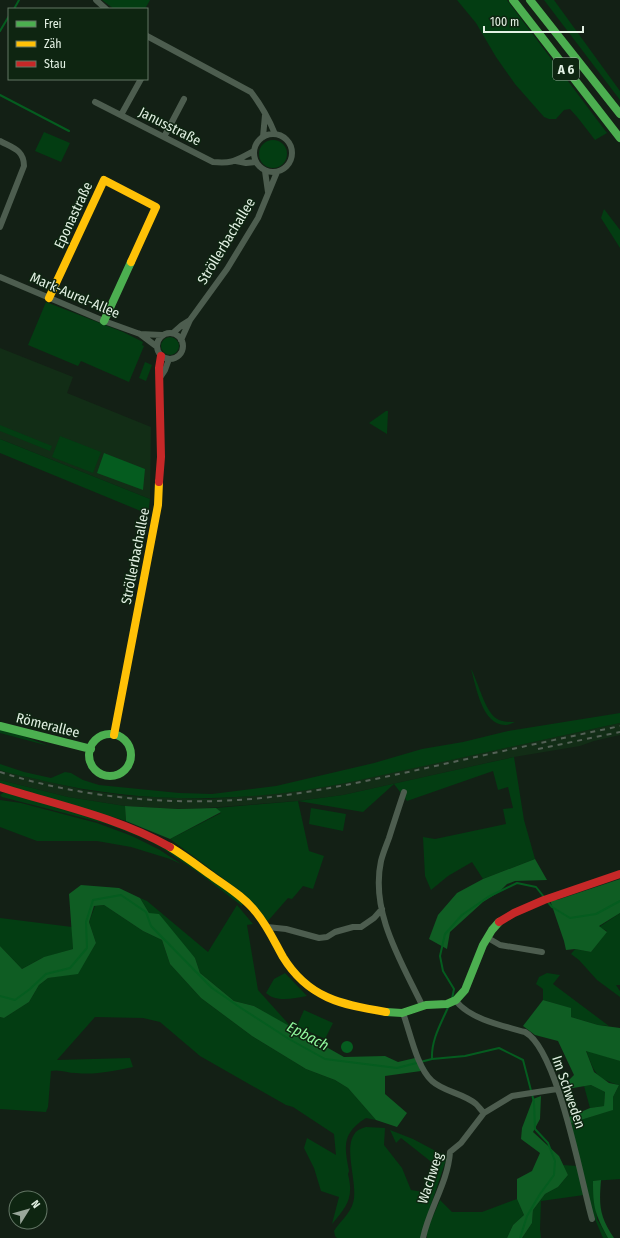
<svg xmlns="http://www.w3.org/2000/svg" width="620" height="1238" font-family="'Fira Sans Condensed',sans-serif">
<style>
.built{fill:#122d16}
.green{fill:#033d12}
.forest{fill:#0f5d23}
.water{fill:#055c1f}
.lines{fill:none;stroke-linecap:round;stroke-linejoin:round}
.stream{stroke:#055c1f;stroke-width:2}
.street{stroke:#4d5d4f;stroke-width:6}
.fast{stroke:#4caf50;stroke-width:8}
.slow{stroke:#ffc107;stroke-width:8}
.jam{stroke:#c62828;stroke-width:8}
.rail{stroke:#546156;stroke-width:2;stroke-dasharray:5 5;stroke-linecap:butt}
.labels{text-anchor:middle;stroke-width:3;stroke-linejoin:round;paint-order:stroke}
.shield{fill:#0e2511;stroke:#a2b3a4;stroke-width:1}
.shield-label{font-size:13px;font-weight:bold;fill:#e2f0e3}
.street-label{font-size:14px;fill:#e2f0e3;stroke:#0e2511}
.water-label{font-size:15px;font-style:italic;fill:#91f99d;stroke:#0e2511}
</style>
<rect width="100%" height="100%" fill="#132015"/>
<path class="built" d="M 0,348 L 73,377 L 67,393 L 151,427 L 150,499 L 0,439 Z
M 620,723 L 620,735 L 594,741 L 580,746 L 514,757 L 343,795 L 298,801 L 206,808 L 178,809 L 125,806 L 68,797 L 0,780 L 0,770 L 84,790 L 129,796 L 208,799 L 226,798 L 279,793 L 328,786 Z"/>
<path class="green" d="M 102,0 L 150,0 L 145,9 L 114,9 Z
M 457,0 L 507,0 L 607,133 L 595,140 L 578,118 L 570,109 L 564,110 L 556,119 L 549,119 L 544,117 L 515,84 L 496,57 L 476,23 Z
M 544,0 L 554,0 L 620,91 L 620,100 Z
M 44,132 L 70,143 L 61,162 L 35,151 Z
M259 154a14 14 0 1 1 28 0a14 14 0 1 1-28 0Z
M 604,209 L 620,230 L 620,248 L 601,218 Z
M 46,302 L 123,332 L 143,342 L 142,345 L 144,346 L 129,382 L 81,361 L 78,366 L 28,345 Z
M161 346a9 9 0 1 1 18 0a9 9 0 1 1-18 0Z
M 145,362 L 152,365 L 146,381 L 139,378 Z
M 386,411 L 388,411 L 387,434 L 369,423 Z
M 0,425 L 52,446 L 50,451 L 0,431 Z
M 60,436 L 101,452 L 93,473 L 52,457 Z
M 0,439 L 150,499 L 148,514 L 0,453 Z
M 471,669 C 479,683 485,714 499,720 C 504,722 511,722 515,722 C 512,723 509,725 506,725 C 482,726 476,686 471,669 Z
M 620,713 L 620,723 L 355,781 C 253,803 146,805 44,781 C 29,777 14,775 0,770 L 0,764 L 24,772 L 51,778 L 65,772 L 71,773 L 83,780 L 99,785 L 179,793 L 212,794 L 276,786 L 374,763 L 422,749 L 463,742 L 508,731 Z
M 0,727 L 49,746 L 0,733 Z
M 514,757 L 524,820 L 535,859 L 483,879 L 472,862 L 448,876 L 431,890 L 425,876 L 423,837 L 435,839 L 506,824 L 503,809 L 513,808 L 508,787 L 498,790 L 493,771 L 407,801 L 394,784 L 363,812 L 298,801 L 309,851 L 324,856 L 313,889 L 303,886 L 292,899 L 288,898 L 267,922 L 244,894 L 170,839 L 221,813 L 216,808 L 298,801 L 343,795 Z
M 0,780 L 68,797 L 125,806 L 126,821 L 0,784 Z
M 3,793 L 10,793 L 80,813 L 144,836 L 178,855 L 243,902 L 242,906 L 199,873 L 162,848 L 145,839 L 107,824 L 2,797 L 0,795 Z
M 0,800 L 21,803 L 97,823 L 132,836 L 160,850 L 181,864 L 170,859 L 131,847 L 97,841 L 37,841 L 0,827 Z
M 311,808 L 346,814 L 343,831 L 309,824 Z
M 140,898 L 147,901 L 208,952 L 237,905 L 253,924 L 247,925 L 258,990 L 293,1029 L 254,1006 L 234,1001 L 200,973 L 195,958 L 149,913 Z
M 104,905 L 143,931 L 162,940 L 170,964 L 201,998 L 252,1036 L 306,1069 L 335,1080 L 348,1088 L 376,1120 L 366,1118 C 342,1133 344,1146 349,1171 L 348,1174 C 354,1198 347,1206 332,1224 L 339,1197 L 321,1191 L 314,1168 L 304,1148 L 307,1138 L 336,1155 L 334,1134 L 293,1107 L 286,1105 L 200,1056 L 160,1022 L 143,1018 L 95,1017 L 57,1060 L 130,1058 L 133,1067 C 113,1071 96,1075 76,1073 C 67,1073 60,1069 51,1071 L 48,1107 L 46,1112 L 0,1109 L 0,1017 L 4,1018 L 29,1002 L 39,985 L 48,978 L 78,973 L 96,943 L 89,922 L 95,906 Z
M 620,913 L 620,985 L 616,985 L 620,991 L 620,997 L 597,980 L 579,960 L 571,954 L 575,949 L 591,952 L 607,931 L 599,927 Z
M 0,918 L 72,927 L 73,949 L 42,958 L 22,969 L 0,946 Z
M 285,973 L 307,996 C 294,998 277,1003 266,993 L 274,979 Z
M 547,973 L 560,975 L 553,984 L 609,1026 L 598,1025 L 571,1017 L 570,1008 L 543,1000 L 543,989 L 536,984 L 539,977 Z
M 304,1010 L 333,1023 L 325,1039 L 297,1026 Z
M 586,1050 L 620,1061 L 620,1179 L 593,1181 L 597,1219 L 608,1238 L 603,1238 L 591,1210 L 571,1123 L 612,1110 L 613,1097 L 619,1085 C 595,1078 594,1072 586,1050 Z
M 591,1085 L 605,1092 L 604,1106 L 590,1108 L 584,1086 Z
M 366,1127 L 385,1128 L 384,1145 L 402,1168 L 411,1190 L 423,1192 L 427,1178 L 434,1164 L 401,1138 L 396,1143 L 390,1130 L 413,1139 L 447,1157 L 422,1232 L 421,1238 L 337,1238 L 335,1236 L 334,1231 C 340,1221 350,1214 353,1203 C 359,1183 341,1145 357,1131 C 359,1129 363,1128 366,1127 Z
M 563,1165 L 577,1166 L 584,1195 L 541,1201 L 540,1229 L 541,1238 L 522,1238 L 532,1223 L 533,1210 L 545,1194 L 558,1187 L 568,1175 Z
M 517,1199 L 524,1215 L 513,1225 L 507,1238 L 427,1238 L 427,1230 L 440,1200 L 452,1212 L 482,1212 Z"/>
<path class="forest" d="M 125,806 L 178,809 L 216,808 L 221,812 L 170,839 L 126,821 Z
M 535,859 L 547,880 L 515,881 L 507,884 L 499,892 L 483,902 L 450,932 L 447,949 L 429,939 L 438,915 L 457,893 L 483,879 Z
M 620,879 L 620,913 L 599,926 L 607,932 L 591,952 L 575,949 L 566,950 L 564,941 L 550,900 L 557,900 Z
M 81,885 L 119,888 L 140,898 L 149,913 L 159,914 L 195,958 L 200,973 L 234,1001 L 254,1006 L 344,1057 L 385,1056 L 398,1062 L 415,1058 L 421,1071 L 385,1076 L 385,1094 L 407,1113 L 397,1127 L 376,1120 L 348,1088 L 335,1080 L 306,1069 L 252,1036 L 201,998 L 170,964 L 162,940 L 143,931 L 104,905 L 94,906 L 89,922 L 96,943 L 78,974 L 48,978 L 39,985 L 29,1002 L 4,1018 L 0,1017 L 0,946 L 22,969 L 44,957 L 73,949 L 69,894 Z
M 543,1000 L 571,1008 L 571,1017 L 598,1025 L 620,1028 L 620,1061 L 586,1051 L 594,1072 L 609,1083 L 619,1085 L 613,1097 L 613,1110 L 571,1123 L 569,1117 L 590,1108 L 604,1106 L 605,1092 L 591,1085 L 573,1088 L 567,1087 L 566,1083 L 574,1075 L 558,1041 L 535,1035 L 523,1026 Z
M 541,1096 L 540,1119 L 533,1132 L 559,1156 L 568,1175 L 558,1187 L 545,1194 L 533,1210 L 532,1223 L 522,1238 L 507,1238 L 513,1225 L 524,1215 L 517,1199 L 517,1179 L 532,1171 L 540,1153 L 521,1139 L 522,1128 L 533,1099 Z
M 601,1180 C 599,1205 599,1216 614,1238 L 608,1238 C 595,1214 593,1208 593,1181 Z"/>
<path class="water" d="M 104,453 L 145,469 L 143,490 L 97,473 Z
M341 1047a6 6 0 1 1 12 0a6 6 0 1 1-12 0Z"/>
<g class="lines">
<path class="stream" d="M 14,9 L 19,0
M 0,31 L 9,16
M 0,95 L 69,131
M 547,901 L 552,907 L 570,918 L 596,914 L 620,901
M 0,996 L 15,1000 L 30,989 L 46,974 L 70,968 L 87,948 L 86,922 L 93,900 L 121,895 L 146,912 L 151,926 L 212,988 L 241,1008 L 289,1039 L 325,1059 L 397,1068 L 432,1059 L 465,1056 L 499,1048 L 523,1060 L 534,1102 L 535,1129 L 548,1143 L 555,1161 L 554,1175 L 540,1194 L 527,1216 L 520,1238
M 452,999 L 454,989 L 443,971 L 440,956 L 445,934 L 462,915 L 488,897 L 517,883 L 536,887 L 544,897
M 432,1059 C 431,1039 442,1022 449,1005"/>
<path class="street" d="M 96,0 L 106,9
M 147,36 L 251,92 C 261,105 269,119 275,134
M 95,102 L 213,162 C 234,164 236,160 254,151
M 121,115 L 141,79
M254 153a19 19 0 1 1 38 0a19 19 0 1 1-38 0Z
M 164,137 L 184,99
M 263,137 L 265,115
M 0,141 C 13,148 24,150 24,166 L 0,227
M 236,161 L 246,163 L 256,162
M 265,171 L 268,192
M 0,277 L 104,321 L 140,334 L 162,335
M157 346a13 13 0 1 1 26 0a13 13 0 1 1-26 0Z
M 173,333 L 182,325 L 190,320
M 140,334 L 156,346
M 181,340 L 190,320 L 227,269 L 258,218 L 277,172
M 159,379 L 165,370 L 169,359
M 404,792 C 399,807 394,822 389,838 C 386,846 383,853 381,861 C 370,912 401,961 422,1005
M 267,927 L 286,929 L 319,938 L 327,937 L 335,932 L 353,927 L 361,927 L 374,918 L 382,909
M 488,938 L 500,945 L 542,952
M 456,1001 C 470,1019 503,1026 525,1032 C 558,1050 581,1181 592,1219
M 403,1013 C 410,1032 417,1068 432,1081 C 444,1092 463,1093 476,1104 C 479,1107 481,1110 484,1113 L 461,1143 L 450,1152 C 448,1182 429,1209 423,1238
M 484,1113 L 512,1096 L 557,1089"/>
<path class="fast" d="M 513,0 L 620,138
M 530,0 L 620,114
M 104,321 L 131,262
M 0,726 L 91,749
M89 755a21 21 0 1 1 42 0a21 21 0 1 1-42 0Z
M 386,1012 L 402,1013 L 426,1005 L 447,1004 L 456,1000 L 465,990 L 483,945 L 492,930 L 499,922"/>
<path class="slow" d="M 49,298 L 104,180 L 156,207 L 131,262
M 114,735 L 158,505 L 159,482
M 170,847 C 185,856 198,866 212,876 C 227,887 243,896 255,911 C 267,925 274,941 283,957 C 308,998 342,1005 386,1012"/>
<path class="jam" d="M 159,482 L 161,457 L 159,368 L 161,356
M 0,787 C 57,805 117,817 170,847
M 499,922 L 514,913 L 544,900 L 620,874"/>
<path class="rail" d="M 538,749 L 620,732
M 0,772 C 74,796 160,805 238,800 C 300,796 361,782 422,769 C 488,754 554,740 620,726"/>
</g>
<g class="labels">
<rect class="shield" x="553" y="58" width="26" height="22" rx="3"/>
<g class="shield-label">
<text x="566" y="74">A 6</text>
</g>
<g class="street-label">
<text transform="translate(170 126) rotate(27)" y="5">Janusstraße</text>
<text transform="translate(73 215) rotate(-65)" y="5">Eponastraße</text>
<text transform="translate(226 241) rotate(-59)" y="5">Ströllerbachallee</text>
<text transform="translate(75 295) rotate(23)" y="5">Mark-Aurel-Allee</text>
<text transform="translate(135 556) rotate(-79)" y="5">Ströllerbachallee</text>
<text transform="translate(48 725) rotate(14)" y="5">Römerallee</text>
<text transform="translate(569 1092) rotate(71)" y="5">Im Schweden</text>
<text transform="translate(430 1178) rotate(-72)" y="5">Wachweg</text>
</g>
<g class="water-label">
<text transform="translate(308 1036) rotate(28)" y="5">Epbach</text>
</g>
</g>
<rect x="8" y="8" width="140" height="72" fill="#0e2511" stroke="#637665"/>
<rect x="16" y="21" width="20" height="6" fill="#4caf50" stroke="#637665"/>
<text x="44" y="28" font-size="12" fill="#e2f0e3">Frei</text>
<rect x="16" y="41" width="20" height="6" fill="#ffc107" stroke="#637665"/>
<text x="44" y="48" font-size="12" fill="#e2f0e3">Zäh</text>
<rect x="16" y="61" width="20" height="6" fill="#c62828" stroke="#637665"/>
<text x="44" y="68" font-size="12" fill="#e2f0e3">Stau</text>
<g transform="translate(28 1210) rotate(53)"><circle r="19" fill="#0e2511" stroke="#637665"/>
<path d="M0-3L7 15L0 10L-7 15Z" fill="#9aa79b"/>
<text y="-6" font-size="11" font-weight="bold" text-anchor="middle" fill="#e2f0e3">N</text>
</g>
<path d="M484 26v6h99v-6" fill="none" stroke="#e2f0e3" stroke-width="2"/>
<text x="490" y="26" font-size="12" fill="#e2f0e3" stroke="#0e2511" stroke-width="3" paint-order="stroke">100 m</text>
</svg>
